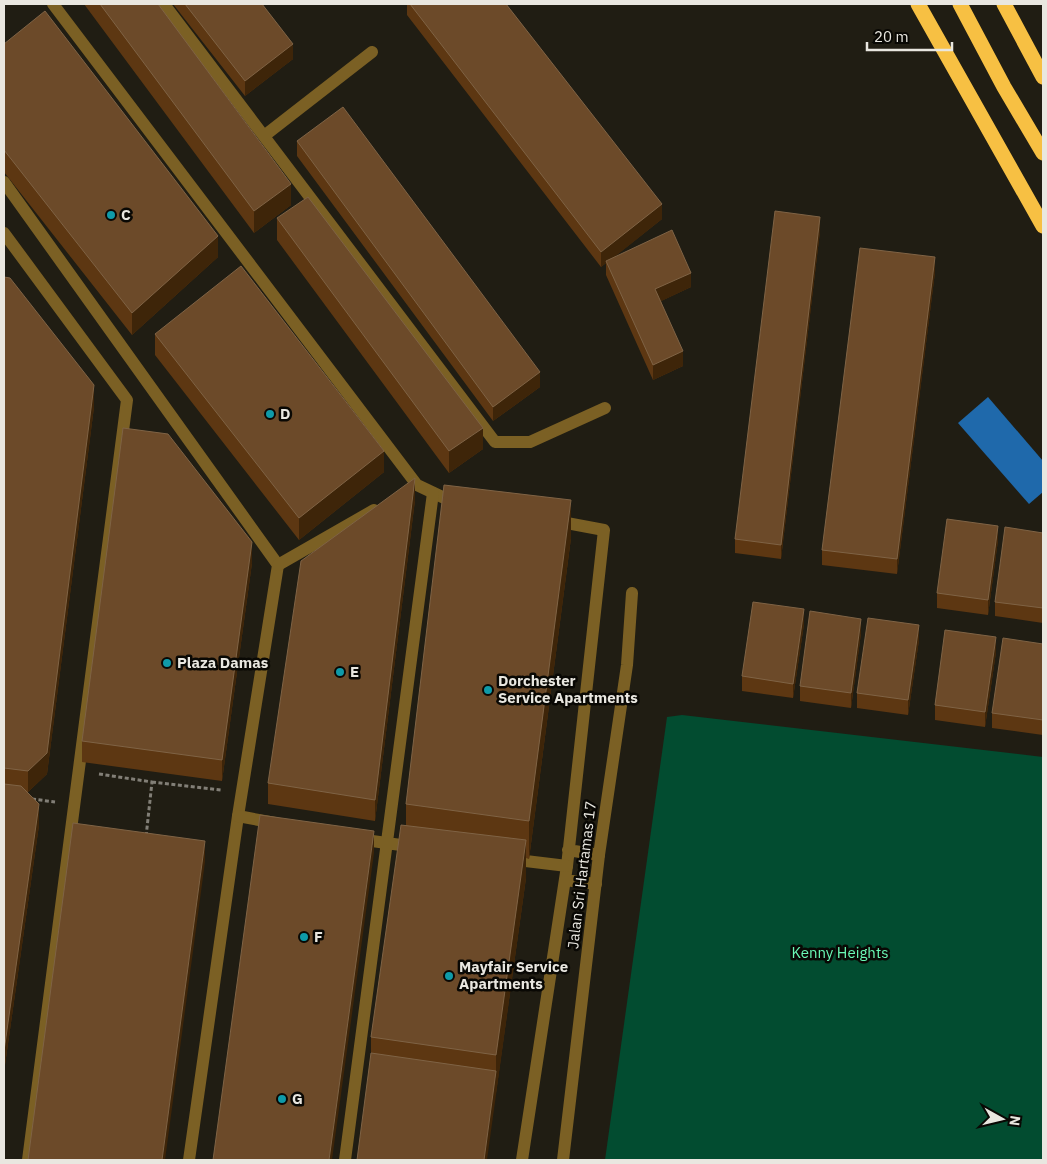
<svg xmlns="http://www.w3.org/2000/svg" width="1047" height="1164" font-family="'IBM Plex Sans',sans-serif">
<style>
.green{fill:#024c30}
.water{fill:#1f69ab}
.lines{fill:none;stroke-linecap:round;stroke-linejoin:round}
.path{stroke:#827f77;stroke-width:3;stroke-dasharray:4 2.5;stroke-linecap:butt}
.service{stroke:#7b6024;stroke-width:12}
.pedestrian{stroke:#7b6024;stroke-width:12}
.minor{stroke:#7b6024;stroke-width:12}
.motorway{stroke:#f7c043;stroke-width:15}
.wall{fill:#5d3712}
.shaded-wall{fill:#3e2509}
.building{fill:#6c4a29;stroke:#7f6345}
.culture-dot{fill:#0f9aa8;stroke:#090804;stroke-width:2}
.labels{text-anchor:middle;stroke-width:5;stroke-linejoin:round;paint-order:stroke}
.poi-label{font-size:15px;font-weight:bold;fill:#e9e7e0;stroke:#090804;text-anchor:start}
.street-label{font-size:15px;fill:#e9e7e0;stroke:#090804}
.park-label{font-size:15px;fill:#6af9b6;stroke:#090804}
</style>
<rect width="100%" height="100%" fill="#201d13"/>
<path class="green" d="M 682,715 L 1043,757 L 1043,1160 L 605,1160 L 667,717 Z"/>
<path class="water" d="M 988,397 L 1043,461 L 1043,492 L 1029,504 L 958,423 Z"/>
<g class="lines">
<path class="path" d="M 99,774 L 152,782 L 146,837
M 152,782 L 221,790
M 32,799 L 55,802"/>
<path class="service" d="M 53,4 L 417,485 L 457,504
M 164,4 L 495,442 L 530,442 L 605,408
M 264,136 L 372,52
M 4,182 L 278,565 L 238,816 L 189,1160
M 4,233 L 127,400 L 28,1160
M 568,850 L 599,855
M 565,880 L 596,884
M 522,1160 L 567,866 L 604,530 L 556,521"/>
<path class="pedestrian" d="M 278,565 L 374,510
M 238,816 L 275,823
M 358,839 L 415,847
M 509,859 L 567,866
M 345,1160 L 433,493"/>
<path class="minor" d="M 563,1160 L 599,855 L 627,665 L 632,593"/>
<path class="motorway" d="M 918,4 L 1043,226
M 960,4 L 1004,87 L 1043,153
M 1004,4 L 1043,77"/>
</g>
<path class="wall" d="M 84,4 L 158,4 L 291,205 L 254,233 Z
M 173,4 L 262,4 L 293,59 L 245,96 Z
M 407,4 L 506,4 L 662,219 L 614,257 L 691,287 L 661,301 L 683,366 L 653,380 L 606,275 L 606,263 L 601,267 L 407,15 Z
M 4,44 L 218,257 L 132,335 L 4,172 Z
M 297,141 L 540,387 L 493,421 L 297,156 Z
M 277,218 L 483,449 L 449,473 L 277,240 Z
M 820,231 L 781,559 L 735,553 L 735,539 Z
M 935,272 L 897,574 L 822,565 L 822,550 Z
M 4,277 L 94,407 L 47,774 L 28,792 L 27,792 L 39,825 L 4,1072 Z
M 155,334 L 384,472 L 299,540 L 155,355 Z
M 415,500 L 375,821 L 268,804 L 268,783 Z
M 1043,533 L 1043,623 L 995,616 L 995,602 Z
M 571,538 L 529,859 L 526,858 L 526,878 L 496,1093 L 371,1053 L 371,1037 L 406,826 L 406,804 Z
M 998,540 L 988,615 L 937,608 L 937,593 Z
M 252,563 L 222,781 L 82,762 L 82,741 Z
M 804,624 L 793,698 L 742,691 L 742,676 Z
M 861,633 L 851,708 L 800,701 L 800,686 Z
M 919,640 L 908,715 L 857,708 L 857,693 Z
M 1043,644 L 1043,735 L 992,728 L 992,713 Z
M 996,652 L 985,727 L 935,720 L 935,705 Z"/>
<path class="shaded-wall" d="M 293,44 L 293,59 L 245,96 L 245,81 Z
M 291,184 L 291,205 L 254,233 L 254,211 Z
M 662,204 L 662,219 L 607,263 L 606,261 L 606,263 L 601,267 L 601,252 Z
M 820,217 L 820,231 L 781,559 L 781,545 Z
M 218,236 L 218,257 L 132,335 L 132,313 Z
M 935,257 L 935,272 L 897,574 L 897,559 Z
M 691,273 L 691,287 L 655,304 L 655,289 Z
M 683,351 L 683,366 L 653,380 L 653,365 Z
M 540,372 L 540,387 L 493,421 L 493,407 Z
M 94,385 L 94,407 L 47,774 L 28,792 L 28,771 Z
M 483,428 L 483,449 L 449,473 L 449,451 Z
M 384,451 L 384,472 L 299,540 L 299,518 Z
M 415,478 L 415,500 L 375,821 L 375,800 Z
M 571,500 L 571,538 L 529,859 L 529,821 Z
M 998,526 L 998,540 L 988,615 L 988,600 Z
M 252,542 L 252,563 L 222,781 L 222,760 Z
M 804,609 L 804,624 L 793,698 L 793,684 Z
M 861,619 L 861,633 L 851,708 L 851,693 Z
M 919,625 L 919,640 L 908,715 L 908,700 Z
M 996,637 L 996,652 L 985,727 L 985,712 Z
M 39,804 L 39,825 L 4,1072 L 4,1051 Z
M 374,831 L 374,853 L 332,1160 L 329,1160 Z
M 526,840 L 526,878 L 487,1160 L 484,1160 L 496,1071 L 496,1055 Z
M 205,841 L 205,862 L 165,1160 L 162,1160 Z"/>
<path class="building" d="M 100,4 L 158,4 L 291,184 L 254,211 Z
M 185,4 L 262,4 L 293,44 L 245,81 Z
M 410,4 L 506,4 L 662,204 L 601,252 Z
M 45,11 L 218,236 L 132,313 L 4,150 L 4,44 Z
M 343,107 L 540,372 L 493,407 L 297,141 Z
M 308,197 L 483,428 L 449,451 L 277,218 Z
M 775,211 L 820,217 L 781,545 L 735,539 Z
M 672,230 L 691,273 L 655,289 L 683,351 L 653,365 L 606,261 Z
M 860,248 L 935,257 L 897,559 L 822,550 Z
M 241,266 L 384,451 L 299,518 L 155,334 Z
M 4,277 L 10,278 L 94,385 L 47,753 L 28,771 L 4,768 Z
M 123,428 L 168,434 L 252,542 L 222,760 L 82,741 Z
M 415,478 L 375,800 L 268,783 L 301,561 Z
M 444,485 L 571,500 L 529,821 L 406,804 Z
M 947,519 L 998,526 L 988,600 L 937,593 Z
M 1005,527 L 1043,533 L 1043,608 L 995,602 Z
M 753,602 L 804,609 L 793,684 L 742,676 Z
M 810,611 L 861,619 L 851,693 L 800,686 Z
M 868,618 L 919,625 L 908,700 L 857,693 Z
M 945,630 L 996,637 L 985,712 L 935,705 Z
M 1003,638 L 1043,644 L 1043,720 L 992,713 Z
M 4,784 L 21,786 L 39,804 L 4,1051 Z
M 260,815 L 374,831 L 329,1160 L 213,1160 Z
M 73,823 L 205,841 L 162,1160 L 28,1160 Z
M 401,825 L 526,840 L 496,1055 L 371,1037 Z
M 371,1053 L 496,1071 L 484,1160 L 357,1160 Z"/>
<g class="culture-dot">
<circle cx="111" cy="215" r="5"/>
<circle cx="270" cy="414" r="5"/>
<circle cx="167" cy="663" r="5"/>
<circle cx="340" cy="672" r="5"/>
<circle cx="488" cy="690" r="5"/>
<circle cx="304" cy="937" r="5"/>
<circle cx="449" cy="976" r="5"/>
<circle cx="282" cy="1099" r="5"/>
</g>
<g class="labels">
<g class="poi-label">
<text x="121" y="220">C</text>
<text x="280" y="419">D</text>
<text x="177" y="668">Plaza Damas</text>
<text x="350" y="677">E</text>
<text x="498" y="686">Dorchester<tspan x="498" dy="17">Service Apartments</tspan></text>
<text x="314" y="942">F</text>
<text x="459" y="972">Mayfair Service<tspan x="459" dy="17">Apartments</tspan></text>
<text x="292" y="1104">G</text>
</g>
<g class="street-label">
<text transform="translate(582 875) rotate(-83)" y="5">Jalan Sri Hartamas 17</text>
</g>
<g class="park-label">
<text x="840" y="958">Kenny Heights</text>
</g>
</g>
<rect width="1047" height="1164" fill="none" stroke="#e9e7e0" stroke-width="10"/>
<g transform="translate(1002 1119) rotate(98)" stroke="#090804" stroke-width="4" paint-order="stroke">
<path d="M0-4L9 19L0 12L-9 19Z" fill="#e9e7e0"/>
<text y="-8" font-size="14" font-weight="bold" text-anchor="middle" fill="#e9e7e0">N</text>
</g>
<path d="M867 42v8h85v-8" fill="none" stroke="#e9e7e0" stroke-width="2.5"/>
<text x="874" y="42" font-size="15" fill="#e9e7e0" stroke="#090804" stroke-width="4" paint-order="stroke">20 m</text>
</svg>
